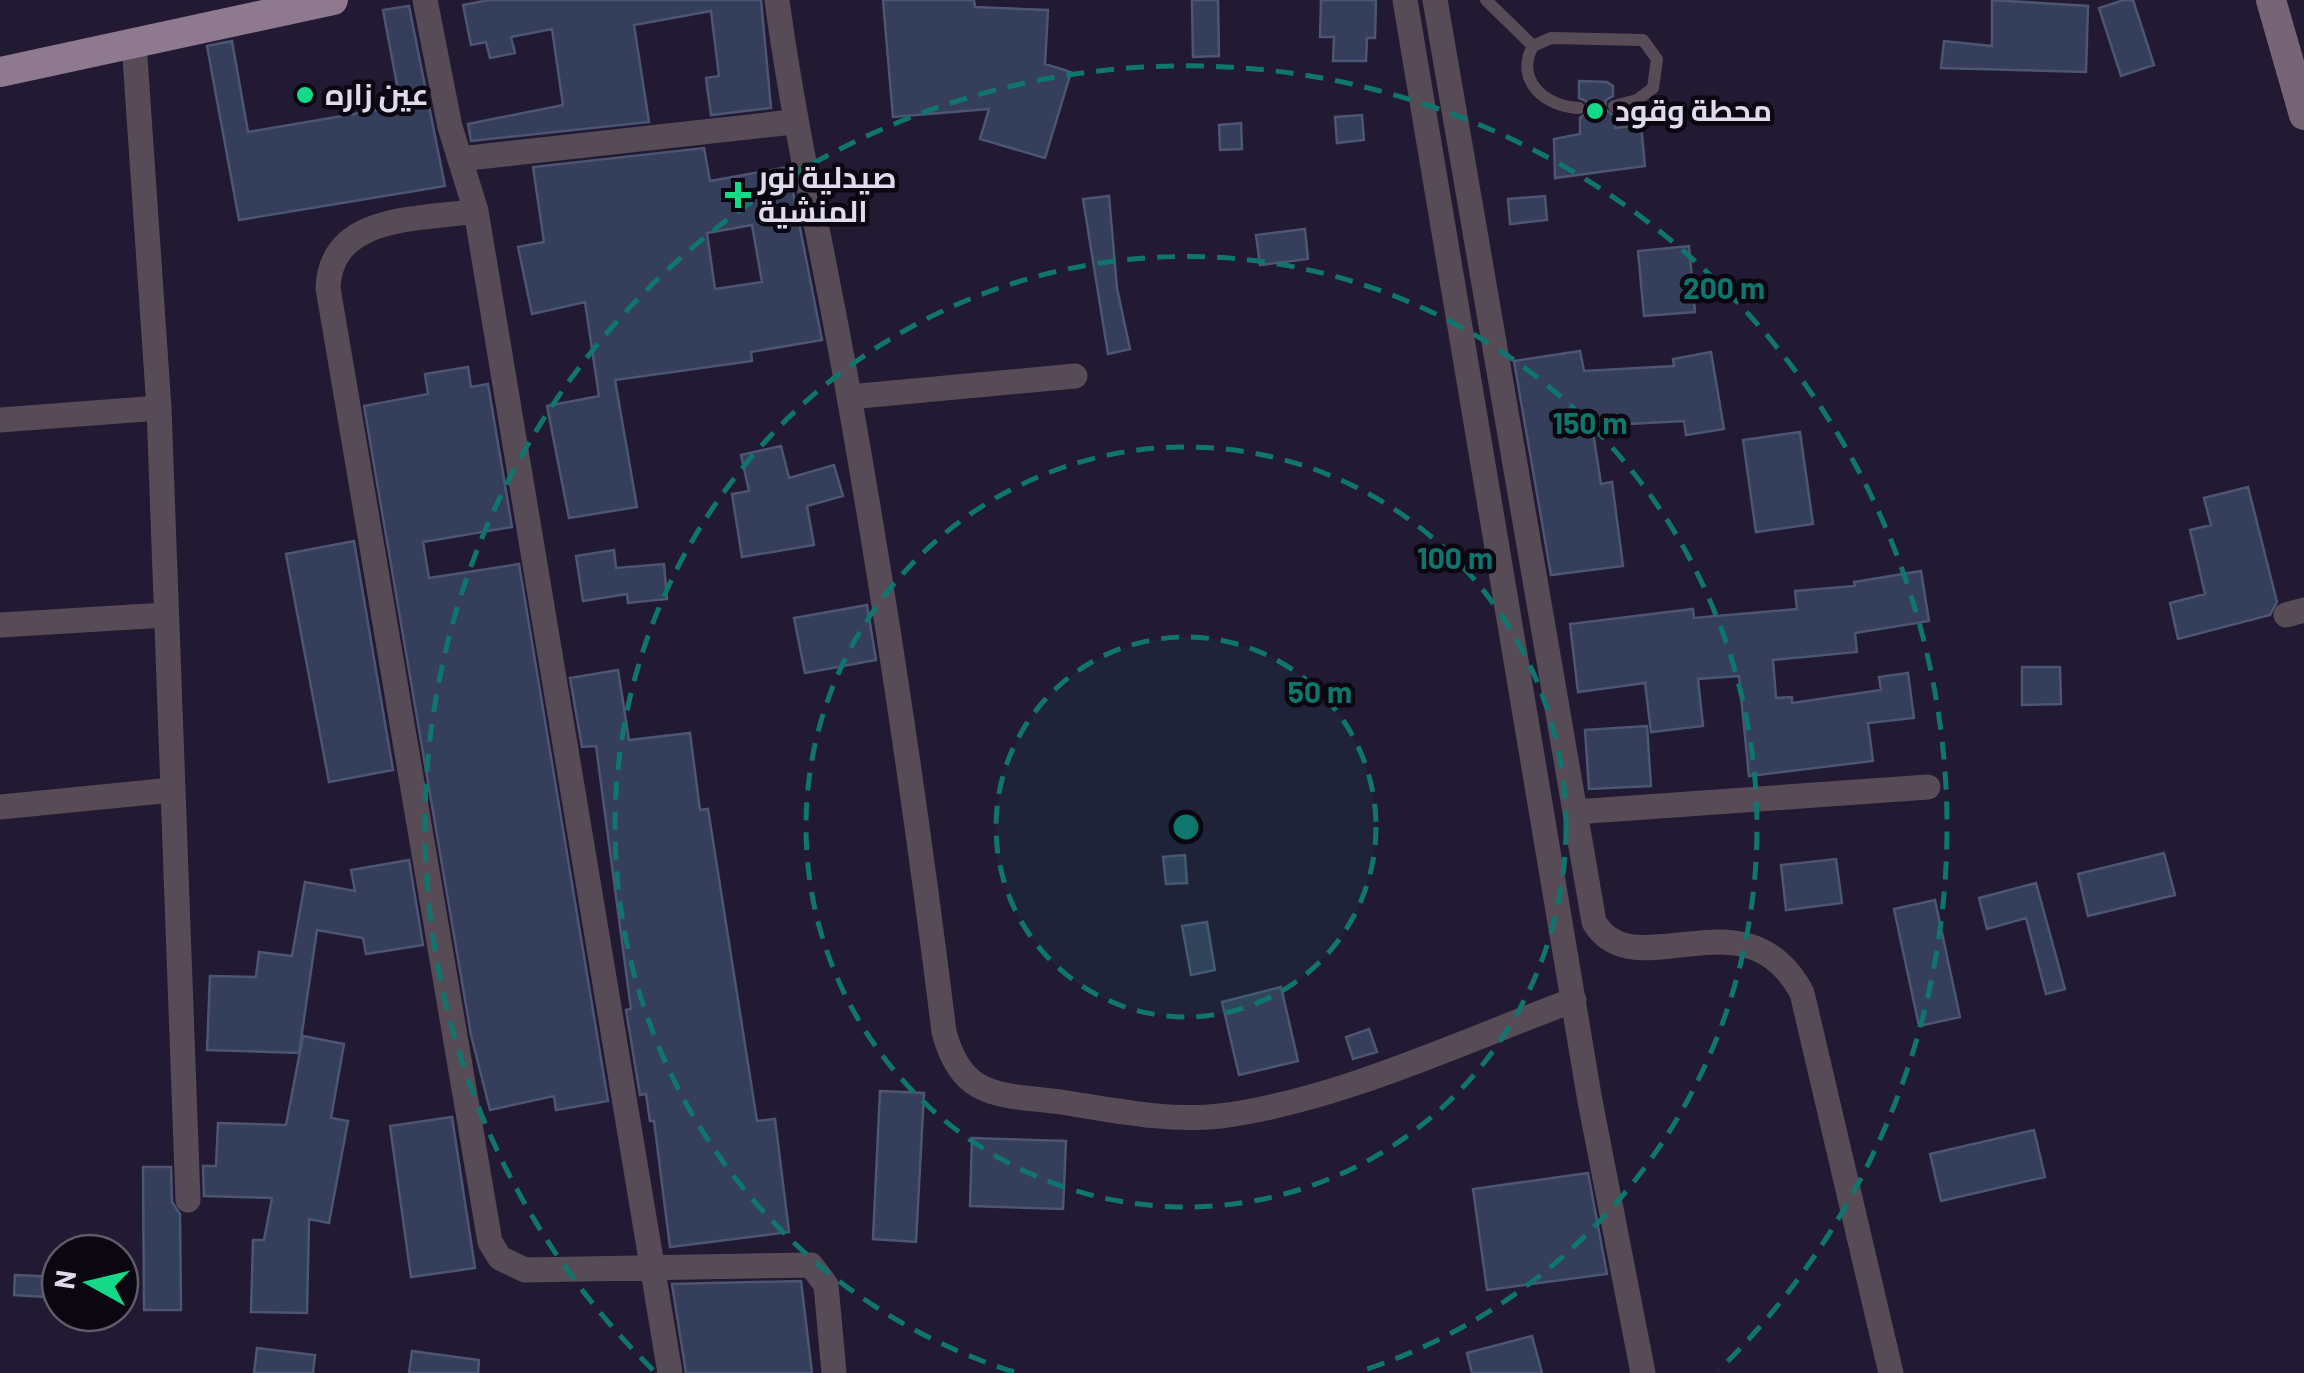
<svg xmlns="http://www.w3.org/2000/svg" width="2304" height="1373" font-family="Barlow,Cairo,sans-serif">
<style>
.building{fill:#353e5a;stroke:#4c5673;stroke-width:2.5;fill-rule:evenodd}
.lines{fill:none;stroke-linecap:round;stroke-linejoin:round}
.service{stroke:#574c56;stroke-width:12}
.minor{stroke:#574c56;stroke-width:25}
.secondary{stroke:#776576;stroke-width:30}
.primary{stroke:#8f798e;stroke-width:30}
.ring{fill:none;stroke:#0f766e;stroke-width:5;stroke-dasharray:18 12}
.poi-dot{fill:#14d989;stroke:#0a0711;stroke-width:4}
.labels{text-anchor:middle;stroke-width:9;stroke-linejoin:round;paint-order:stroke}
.poi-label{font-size:30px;font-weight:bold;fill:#dfdaec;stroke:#0a0711;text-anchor:start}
.centre{fill:#0f766e;stroke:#0a0711;stroke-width:5}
.ring-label{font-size:30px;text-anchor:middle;font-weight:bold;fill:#0f766e;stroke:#0a0711;stroke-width:9;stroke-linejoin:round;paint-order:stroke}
</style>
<rect width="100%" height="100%" fill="#221933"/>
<path class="building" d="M 489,0 L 761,0 L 771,108 L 711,115 L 706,78 L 719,76 L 711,11 L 634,25 L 649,122 L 471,141 L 468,124 L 563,105 L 552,29 L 511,37 L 515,53 L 490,58 L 486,42 L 471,45 L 463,5 Z
M 883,0 L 974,0 L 975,7 L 1048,10 L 1045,64 L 1071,72 L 1045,158 L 980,139 L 989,109 L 893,117 Z
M 1192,0 L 1218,0 L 1219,56 L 1193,57 Z
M 1321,0 L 1376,0 L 1375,38 L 1367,38 L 1366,61 L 1333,61 L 1334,37 L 1320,37 Z
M 1992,0 L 2088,6 L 2086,72 L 1941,68 L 1944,41 L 1992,46 Z
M 2124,0 L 2133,0 L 2154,65 L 2121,76 L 2099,8 Z
M 409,6 L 445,186 L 239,220 L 207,46 L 232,41 L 248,132 L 401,106 L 383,10 Z
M 1579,81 L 1607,82 L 1613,86 L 1613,96 L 1606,100 L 1605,109 L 1614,116 L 1615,128 L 1641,125 L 1645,166 L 1555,178 L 1554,139 L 1580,134 L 1580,118 L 1589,110 L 1586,101 L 1579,98 Z
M 1362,115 L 1364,140 L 1337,143 L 1335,117 Z
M 1241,123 L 1242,149 L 1220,150 L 1219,125 Z
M 704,148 L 710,181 L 788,167 L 822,340 L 751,352 L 752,361 L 615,380 L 637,507 L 569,518 L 547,406 L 599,396 L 585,302 L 532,314 L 518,247 L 544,242 L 533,167 ZM 752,225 L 762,282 L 715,289 L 707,233 Z
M 1109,196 L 1117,288 L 1130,349 L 1108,354 L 1083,199 Z
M 1545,196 L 1547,220 L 1510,224 L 1508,199 Z
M 1305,229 L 1308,259 L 1260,265 L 1256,235 Z
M 1689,246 L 1695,312 L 1644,316 L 1638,251 Z
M 1580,351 L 1584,371 L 1674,366 L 1673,359 L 1711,352 L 1724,429 L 1686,435 L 1684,421 L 1592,426 L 1601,484 L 1612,482 L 1623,566 L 1551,575 L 1514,361 Z
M 468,367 L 471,387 L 488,384 L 512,527 L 423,542 L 429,578 L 519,564 L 608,1101 L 556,1110 L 554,1096 L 490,1110 L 471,1035 L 364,406 L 428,394 L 425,374 Z
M 1800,432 L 1813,524 L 1756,532 L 1743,440 Z
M 781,446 L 789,478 L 834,465 L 843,496 L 807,506 L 814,545 L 742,557 L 732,494 L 749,491 L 741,455 Z
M 2248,487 L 2277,602 L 2270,615 L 2178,639 L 2170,603 L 2205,594 L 2190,530 L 2211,525 L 2204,498 Z
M 354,541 L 393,770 L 329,782 L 286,554 Z
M 614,550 L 616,568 L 664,564 L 667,599 L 628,603 L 627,594 L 583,601 L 576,556 Z
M 1921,571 L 1929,621 L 1855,633 L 1857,652 L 1773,660 L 1776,698 L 1792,697 L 1792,703 L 1881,690 L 1879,677 L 1908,673 L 1914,718 L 1868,723 L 1873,761 L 1749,776 L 1739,676 L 1698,679 L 1703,726 L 1651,732 L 1645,683 L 1578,692 L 1570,624 L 1693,609 L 1694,618 L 1797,609 L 1795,591 L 1855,586 L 1854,582 Z
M 867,605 L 876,660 L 805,673 L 794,618 Z
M 2022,667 L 2060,667 L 2061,704 L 2022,705 Z
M 618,670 L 629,740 L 690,733 L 700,810 L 708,809 L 757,1121 L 775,1119 L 789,1232 L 670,1247 L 654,1121 L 650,1121 L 646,1094 L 640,1095 L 626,1010 L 631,1009 L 596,746 L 582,747 L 570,678 Z
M 1647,726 L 1651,786 L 1589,789 L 1585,730 Z
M 2164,853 L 2175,895 L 2088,916 L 2078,874 Z
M 1185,855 L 1187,883 L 1166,884 L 1163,857 Z
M 1836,859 L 1842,903 L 1786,910 L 1781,865 Z
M 409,860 L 423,945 L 366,954 L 363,938 L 317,930 L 299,1053 L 207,1050 L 210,976 L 256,977 L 259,952 L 292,956 L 305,882 L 355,891 L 351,870 Z
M 2036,883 L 2065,989 L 2046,994 L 2026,918 L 1987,929 L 1979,898 Z
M 1935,900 L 1960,1017 L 1919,1026 L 1894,909 Z
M 1207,922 L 1215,970 L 1191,975 L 1182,926 Z
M 1281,987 L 1298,1061 L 1239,1075 L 1222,1002 Z
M 1369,1029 L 1377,1052 L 1353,1059 L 1346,1037 Z
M 303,1036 L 344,1044 L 331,1118 L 348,1121 L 329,1223 L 309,1219 L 307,1313 L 251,1312 L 253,1240 L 264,1240 L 272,1198 L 204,1196 L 203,1166 L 216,1166 L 218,1123 L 286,1125 Z
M 880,1091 L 924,1093 L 916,1242 L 873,1239 Z
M 452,1117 L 475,1268 L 411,1277 L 390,1126 Z
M 2034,1130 L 2045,1177 L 1941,1201 L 1930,1154 Z
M 972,1138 L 1066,1141 L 1063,1209 L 970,1206 Z
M 143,1167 L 171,1167 L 172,1202 L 180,1214 L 181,1310 L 144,1310 Z
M 1588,1173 L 1607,1274 L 1487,1290 L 1473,1189 Z
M 15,1275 L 60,1277 L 60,1298 L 14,1295 Z
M 801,1281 L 812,1373 L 686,1373 L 672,1284 Z
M 1532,1336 L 1542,1373 L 1472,1373 L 1467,1353 Z
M 257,1348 L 315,1355 L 313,1373 L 254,1373 Z
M 412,1351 L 479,1360 L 478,1373 L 409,1373 Z"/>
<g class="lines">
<path class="service" d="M 1486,0 L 1533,46
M 1579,108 C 1546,107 1514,81 1533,46 L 1551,38 L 1643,40 L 1657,59 L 1653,88 L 1637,100 L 1614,106"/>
<path class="minor" d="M 425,0 L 450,127 L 476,211 L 670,1373
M 777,0 C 795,135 827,268 850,402 C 887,611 918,821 944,1032 C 962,1100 999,1094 1061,1102 C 1112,1110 1168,1122 1220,1116 C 1338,1101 1463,1041 1574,1000
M 1405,0 L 1590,1101 L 1643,1373
M 1435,0 L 1594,922 C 1634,991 1746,887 1802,993 L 1891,1373
M 134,43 L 159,408 L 188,1200
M 460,159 L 793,122
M 476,211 C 421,220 331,213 328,288 L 490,1242 L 500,1258 L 525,1270 L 811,1265 L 826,1285 L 834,1373
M 849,397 L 1075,376
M 0,420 L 159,408
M 2286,615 L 2304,610
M 0,625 L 165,615
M 0,807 L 172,790
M 1575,812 L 1928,787"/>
<path class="secondary" d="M 2271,0 L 2304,115"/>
<path class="primary" d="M 0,72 L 333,0"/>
</g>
<circle cx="1186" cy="827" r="190" fill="#0f766e" fill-opacity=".12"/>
<g class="ring">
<circle cx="1186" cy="827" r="190"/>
<circle cx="1186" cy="827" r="380"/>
<path d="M1014 1372A571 571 0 1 1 1358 1372"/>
<path d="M653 1370A761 761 0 1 1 1719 1370"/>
</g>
<g class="poi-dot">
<circle cx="305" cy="95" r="10"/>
<circle cx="1595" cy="111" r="10"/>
<path d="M733 180h10v10h10v10h-10v10h-10v-10h-10v-10h10z"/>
</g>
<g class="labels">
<g class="poi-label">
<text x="325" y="105">عين زاره</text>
<text x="1615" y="121">محطة وقود</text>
<text x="758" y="188">صيدلية نور<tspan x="758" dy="34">المنشية</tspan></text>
</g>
</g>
<circle cx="1186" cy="827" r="15" class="centre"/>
<g class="ring-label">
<text x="1724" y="299">200 m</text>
<text x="1590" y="434">150 m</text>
<text x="1455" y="569">100 m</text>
<text x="1320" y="703">50 m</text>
</g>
<g transform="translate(90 1283) rotate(278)"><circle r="48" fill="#0a0711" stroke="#5f5b69" stroke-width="2.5"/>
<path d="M0-8L18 38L0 25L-18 38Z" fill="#14d989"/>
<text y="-15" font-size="28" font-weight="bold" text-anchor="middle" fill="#dfdaec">N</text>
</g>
</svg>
